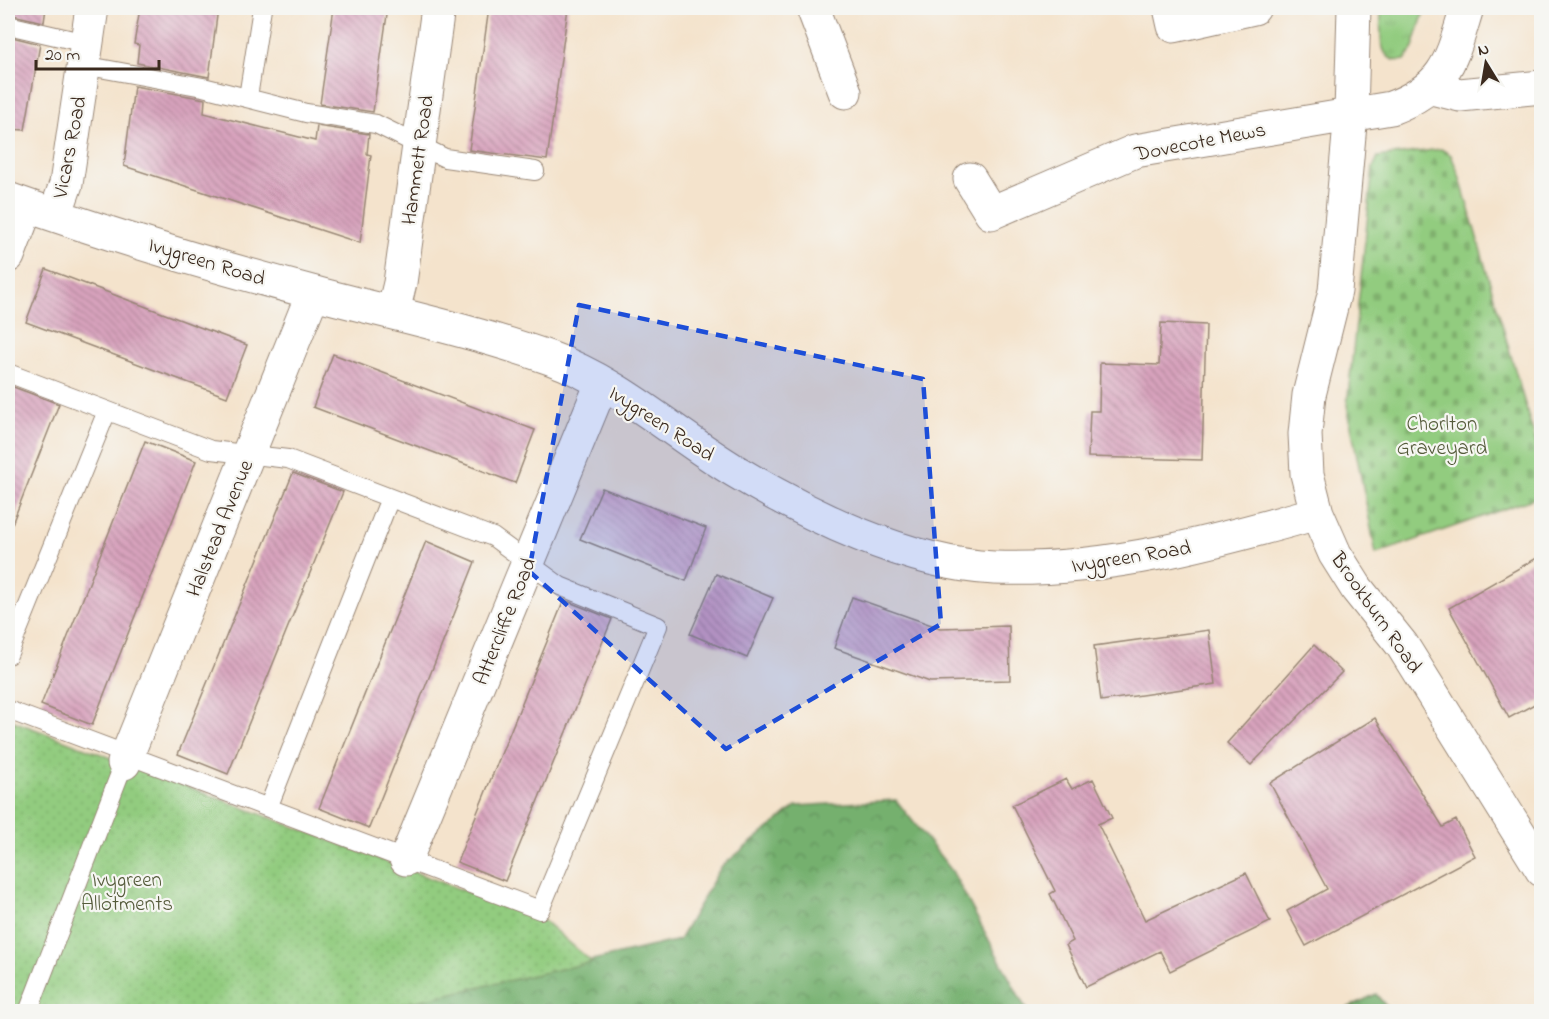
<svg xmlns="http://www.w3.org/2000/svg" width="1549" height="1019" font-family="'Indie Flower',sans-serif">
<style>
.grass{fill:url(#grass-tufts);stroke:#667b4e;stroke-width:1.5}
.forest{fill:url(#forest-crowns);stroke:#586d46;stroke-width:1.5}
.cemetery{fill:url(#cemetery-stones);stroke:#667b4e;stroke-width:1.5}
.park{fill:url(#park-dots);stroke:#667b4e;stroke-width:1.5}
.building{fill:url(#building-back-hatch)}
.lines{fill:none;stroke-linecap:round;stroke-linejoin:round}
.service-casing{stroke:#988675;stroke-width:20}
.minor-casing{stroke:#988675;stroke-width:35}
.service{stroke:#fff;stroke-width:18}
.minor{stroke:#fff;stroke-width:33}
.marked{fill:#1d4ed8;fill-opacity:0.2;stroke:#1d4ed8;stroke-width:4.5;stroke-dasharray:12 8;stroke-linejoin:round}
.labels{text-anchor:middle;stroke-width:4.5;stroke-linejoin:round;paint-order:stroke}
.street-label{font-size:21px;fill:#3b2a1e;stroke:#f6f6f2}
.park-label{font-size:21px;fill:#555b3b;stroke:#f6f6f2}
</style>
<defs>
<pattern id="grass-tufts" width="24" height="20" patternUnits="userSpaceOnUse" patternTransform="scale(1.5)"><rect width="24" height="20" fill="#92cc7f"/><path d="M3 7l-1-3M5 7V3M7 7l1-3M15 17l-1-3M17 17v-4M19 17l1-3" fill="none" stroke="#7faf6d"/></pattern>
<pattern id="forest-crowns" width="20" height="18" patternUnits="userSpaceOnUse" patternTransform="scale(1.5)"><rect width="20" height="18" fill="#75b06e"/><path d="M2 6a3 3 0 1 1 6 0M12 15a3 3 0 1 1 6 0" fill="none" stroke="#618f5a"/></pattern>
<pattern id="cemetery-stones" width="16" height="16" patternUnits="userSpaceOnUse" patternTransform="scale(1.5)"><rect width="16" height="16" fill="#92cc7f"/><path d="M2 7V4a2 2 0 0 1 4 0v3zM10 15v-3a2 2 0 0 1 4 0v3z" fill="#7faf6d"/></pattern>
<pattern id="park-dots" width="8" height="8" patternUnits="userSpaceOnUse" patternTransform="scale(1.5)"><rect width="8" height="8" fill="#92cc7f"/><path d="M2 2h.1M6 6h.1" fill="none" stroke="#7faf6d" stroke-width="1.8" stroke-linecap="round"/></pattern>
<pattern id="building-back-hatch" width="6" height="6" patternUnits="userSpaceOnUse" patternTransform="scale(1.5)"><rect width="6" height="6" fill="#d8a3bd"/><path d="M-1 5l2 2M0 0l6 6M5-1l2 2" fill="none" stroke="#b08599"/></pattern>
</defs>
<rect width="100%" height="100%" fill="#f6f6f2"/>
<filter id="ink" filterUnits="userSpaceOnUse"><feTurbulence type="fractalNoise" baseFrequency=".0167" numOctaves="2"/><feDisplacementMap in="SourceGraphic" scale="12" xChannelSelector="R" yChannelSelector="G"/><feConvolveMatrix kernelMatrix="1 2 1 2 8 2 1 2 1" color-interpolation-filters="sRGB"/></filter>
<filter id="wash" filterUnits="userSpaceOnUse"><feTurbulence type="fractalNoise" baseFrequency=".008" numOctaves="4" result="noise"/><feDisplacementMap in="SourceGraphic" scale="24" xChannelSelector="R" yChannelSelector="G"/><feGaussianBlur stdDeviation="1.35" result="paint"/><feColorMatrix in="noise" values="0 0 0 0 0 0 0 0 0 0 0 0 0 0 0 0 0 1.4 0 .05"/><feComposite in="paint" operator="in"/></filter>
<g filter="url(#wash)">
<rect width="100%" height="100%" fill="#f4e3cc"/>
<path class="grass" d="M 1381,8 L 1425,8 L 1413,48 L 1405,60 C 1375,66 1381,27 1381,8 Z"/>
<path class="forest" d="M 896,800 L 952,871 L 1027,1011 L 372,1011 L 679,940 L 721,867 L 796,806 Z
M 1376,994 L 1390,1011 L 1341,1011 Z"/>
<path class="cemetery" d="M 1441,149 L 1451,155 L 1459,175 L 1541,460 L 1541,496 L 1376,554 L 1347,405 L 1373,168 L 1378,157 Z"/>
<path class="park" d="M 8,719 L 544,921 L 592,962 L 372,1011 L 8,1011 Z"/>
<g id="blocks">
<path class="building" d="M 8,8 L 46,8 L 44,22 L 8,14 Z
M 140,8 L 218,8 L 209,77 L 137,63 L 139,45 L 134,44 Z
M 334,8 L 388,8 L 373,112 L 320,104 Z
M 489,8 L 568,8 L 547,160 L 469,150 Z
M 8,36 L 40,44 L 25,130 L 8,129 Z
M 134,86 L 205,99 L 204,113 L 315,141 L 317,126 L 369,134 L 367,154 L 371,155 L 360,243 L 124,166 Z
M 46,269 L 247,345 L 227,397 L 26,322 Z
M 1161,323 L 1206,325 L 1202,460 L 1088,457 L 1090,411 L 1099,411 L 1100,363 L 1159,365 Z
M 333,354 L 535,430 L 515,483 L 313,407 Z
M 8,385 L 59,404 L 10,529 L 8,529 Z
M 145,441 L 196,461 L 92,725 L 41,705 Z
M 293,473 L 343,492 L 228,774 L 178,754 Z
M 602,488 L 706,528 L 686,581 L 580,539 Z
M 426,541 L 475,562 L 369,828 L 319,808 Z
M 1542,555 L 1542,700 L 1509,718 L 1449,608 Z
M 716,574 L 773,598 L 747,658 L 690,634 Z
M 852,597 L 940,628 L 1009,626 L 1010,680 L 930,682 L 834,648 Z
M 564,600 L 612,619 L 505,881 L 457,862 Z
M 1209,630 L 1216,684 L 1101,701 L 1094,646 Z
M 1314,645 L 1342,672 L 1251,765 L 1227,743 Z
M 1375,718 L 1443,827 L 1456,820 L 1475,856 L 1306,946 L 1287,911 L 1327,889 L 1270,783 Z
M 1066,779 L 1072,789 L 1093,779 L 1112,818 L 1098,824 L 1145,920 L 1246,873 L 1270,922 L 1170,971 L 1160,951 L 1086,987 L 1066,945 L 1073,941 L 1050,894 L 1055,891 L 1012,805 Z"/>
</g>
</g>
<g filter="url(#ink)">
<use href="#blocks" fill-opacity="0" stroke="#988675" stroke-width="1.5"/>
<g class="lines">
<g class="service-casing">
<path id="service" d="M 8,25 L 86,43
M 83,65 L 203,87 L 306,113 L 376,124 L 445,158 L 535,171
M 248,97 L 262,8
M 8,373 L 211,450 L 288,459 L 493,537 L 560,586 L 658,626 L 540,910 L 8,710
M 8,655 L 107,411
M 268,808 L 390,498
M 28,1012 L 124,763"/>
</g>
<g class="minor-casing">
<path id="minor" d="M 813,8 L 845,92
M 1170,8 L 1174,26 L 1254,8
M 1354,8 L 1351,113 L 1335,291 L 1309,395 L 1305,434 L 1307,474 L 1317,513 L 1335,554 L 1357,589 L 1402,645 L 1542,870
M 1432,88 L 1460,95 L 1542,87
M 970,179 L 991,213 L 1135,151 L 1391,108 C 1447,87 1451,60 1467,8
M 8,199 C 106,234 213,266 315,293 C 393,314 474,331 550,358 C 618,382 674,434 735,471 C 808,515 908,564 994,568 C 1105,572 1211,543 1317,513
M 55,215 L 66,184 L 92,8
M 8,256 L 27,206
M 393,312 L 400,283 L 438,8
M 124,763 L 313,293
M 406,859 L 602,383"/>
</g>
<use href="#service" class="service"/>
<use href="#minor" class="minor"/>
</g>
</g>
<path class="marked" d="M 579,305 L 923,379 L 941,624 L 726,749 L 529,571 Z"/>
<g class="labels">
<g class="street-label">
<text transform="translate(1200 141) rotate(-11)" y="7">Dovecote Mews</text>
<text transform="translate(69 147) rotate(-79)" y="7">Vicars Road</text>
<text transform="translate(417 160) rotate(-82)" y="7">Hammett Road</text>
<text transform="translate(207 261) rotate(17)" y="7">Ivygreen Road</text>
<text transform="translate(662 423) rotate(33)" y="7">Ivygreen Road</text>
<text transform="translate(219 528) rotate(-68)" y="7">Halstead Avenue</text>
<text transform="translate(1131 556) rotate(-9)" y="7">Ivygreen Road</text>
<text transform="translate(1377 612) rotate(55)" y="7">Brookburn Road</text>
<text transform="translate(504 621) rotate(-68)" y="7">Attercliffe Road</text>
</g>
<g class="park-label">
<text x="1442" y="430">Chorlton<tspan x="1442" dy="24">Graveyard</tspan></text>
<text x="127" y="886">Ivygreen<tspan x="127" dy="24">Allotments</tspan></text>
</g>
</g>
<rect width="1549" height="1019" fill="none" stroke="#f6f6f2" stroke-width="30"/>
<g transform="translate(1486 63) rotate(349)" stroke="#f6f6f2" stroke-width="4.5" paint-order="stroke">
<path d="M0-4.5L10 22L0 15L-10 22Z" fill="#3b2a1e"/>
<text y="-9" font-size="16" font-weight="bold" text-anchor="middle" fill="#3b2a1e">N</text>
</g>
<path d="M36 60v9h123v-9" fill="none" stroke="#3b2a1e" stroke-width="3"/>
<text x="45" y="60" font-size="18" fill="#3b2a1e" stroke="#f6f6f2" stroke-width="4.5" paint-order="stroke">20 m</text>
</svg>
